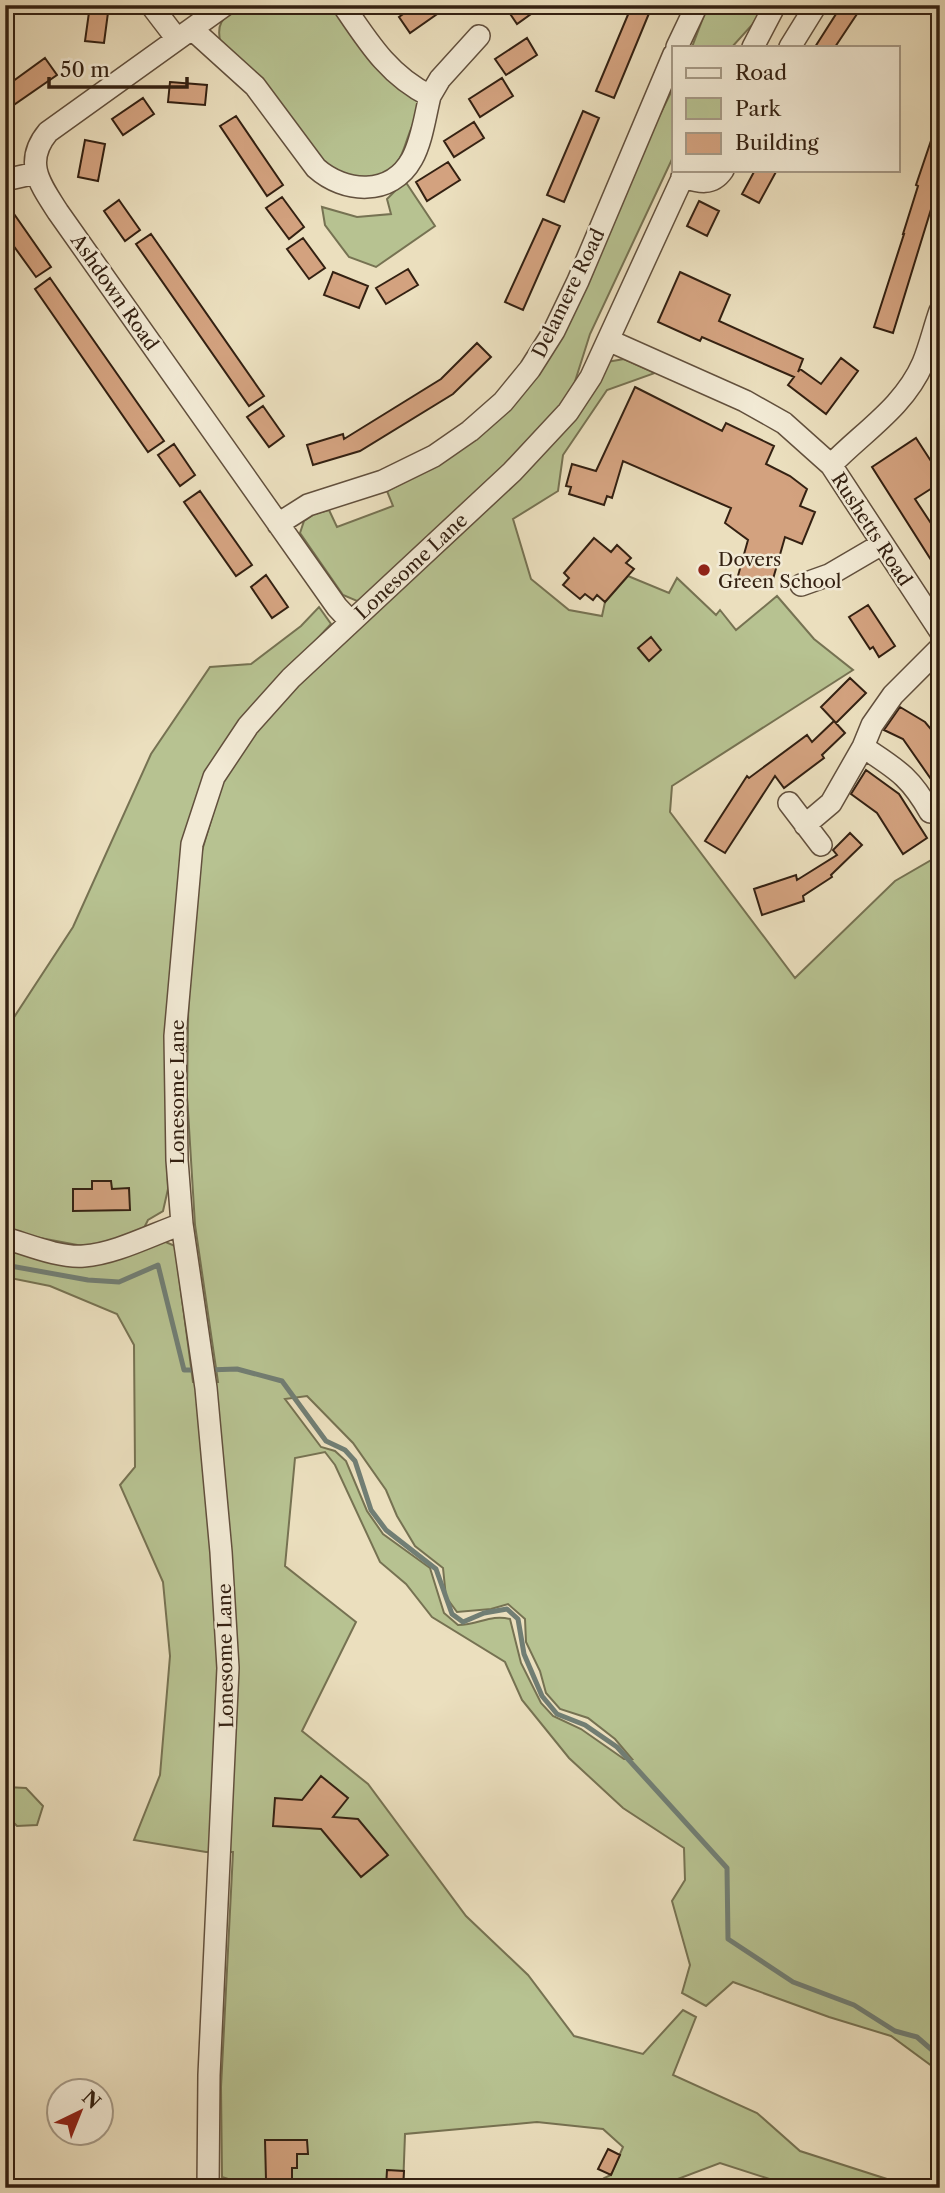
<svg xmlns="http://www.w3.org/2000/svg" width="945" height="2193" font-family="'Libre Caslon Text',serif">
<style>
.green{fill:#b7c291;stroke:#767252;stroke-width:2;fill-rule:evenodd}
.lines{fill:none;stroke-linecap:round;stroke-linejoin:round}
.stream{stroke:#717e74;stroke-width:5}
.building{fill:#d3a27f;stroke:#342112;stroke-width:2}
.minor-casing{stroke:#62503d;stroke-width:24}
.minor{stroke:#f2ead5;stroke-width:21}
.poi-dot{fill:#8f2418;stroke:#f2ead5;stroke-width:2.5}
.labels{text-anchor:middle;stroke-width:5;stroke-linejoin:round;paint-order:stroke}
.street-label{font-size:19px;fill:#342112;stroke:#f2ead5}
.poi-label{font-size:19px;fill:#342112;stroke:#f2ead5;text-anchor:start}
</style>
<rect width="100%" height="100%" fill="#ebdfbe"/>
<filter id="stains"><feTurbulence type="fractalNoise" baseFrequency=".00286" numOctaves="4"/><feColorMatrix values="0 0 0 0 .2 0 0 0 0 .09 0 0 0 0 .02 0 0 0 .5 -.17"/></filter>
<radialGradient id="worn" r=".72"><stop offset=".6" stop-color="#630" stop-opacity="0"/><stop offset="1" stop-color="#630" stop-opacity=".3"/></radialGradient>
<path class="green" d="M 241,5 L 331,5 L 378,70 L 418,97 C 420,111 414,121 409,134 C 405,145 402,159 392,168 C 370,187 342,178 322,161 L 221,45 C 215,22 223,18 241,5 Z
M 708,5 L 765,5 L 752,25 L 732,47 L 692,47 Z
M 674,86 L 674,155 L 590,334 L 571,394 L 523,449 L 378,589 L 357,601 L 343,595 L 300,533 L 304,521 L 314,514 L 329,510 L 337,527 L 393,506 L 387,491 L 426,471 L 500,417 L 626,184 Z
M 405,181 L 435,226 L 376,267 L 349,257 L 325,225 L 322,207 L 357,217 L 391,214 L 387,199 Z
M 624,359 L 655,373 L 607,390 L 563,455 L 558,491 L 513,519 L 531,579 L 569,610 L 602,616 L 605,602 L 628,576 L 669,593 L 677,578 L 716,615 L 720,610 L 736,630 L 777,596 L 814,639 L 853,670 L 672,786 L 670,812 L 795,978 L 895,881 L 940,855 L 940,2072 L 891,2036 L 829,2017 L 733,1982 L 706,2006 L 682,1993 L 690,1965 L 672,1901 L 685,1880 L 684,1848 L 623,1808 L 569,1758 L 522,1700 L 505,1662 L 432,1617 L 406,1584 L 380,1562 L 335,1465 L 325,1452 L 295,1458 L 285,1566 L 356,1622 L 302,1731 L 368,1784 L 466,1916 L 528,1975 L 574,2036 L 643,2054 L 683,2010 L 696,2017 L 673,2075 L 757,2113 L 800,2151 L 915,2188 L 797,2188 L 720,2163 L 654,2188 L 592,2188 L 604,2178 L 611,2175 L 623,2147 L 603,2129 L 537,2122 L 405,2134 L 403,2188 C 354,2188 265,2193 222,2177 L 221,2087 L 233,1852 L 206,1852 L 134,1840 L 160,1775 L 170,1656 L 163,1582 L 120,1485 L 135,1467 L 134,1345 L 117,1314 L 50,1286 L 5,1277 L 5,1248 L 39,1256 L 161,1240 L 175,1246 L 193,1382 L 218,1382 L 195,1225 L 187,1095 L 189,957 L 201,854 L 223,780 L 254,732 L 320,662 L 460,535 L 517,476 L 607,362 ZM 307,1396 L 353,1443 L 386,1490 L 397,1516 L 415,1546 L 443,1568 L 446,1597 L 457,1612 L 491,1609 L 508,1604 L 525,1619 L 526,1642 L 540,1671 L 546,1693 L 560,1709 L 588,1718 L 615,1739 L 632,1759 L 624,1759 L 581,1729 L 553,1716 L 541,1703 L 521,1663 L 510,1619 C 490,1614 479,1625 458,1625 L 444,1613 L 430,1568 L 383,1534 L 367,1511 L 346,1461 L 335,1451 L 321,1447 L 285,1399 Z
M 319,607 L 331,624 L 249,712 L 206,772 L 172,952 L 165,1073 L 168,1189 L 163,1211 L 148,1220 L 144,1228 L 114,1240 L 88,1247 L 35,1237 L 5,1227 L 5,1031 L 73,927 L 151,754 L 210,667 L 251,664 L 301,626 Z
M 6,1787 L 26,1788 L 43,1806 L 37,1825 L 17,1826 L 5,1814 Z"/>
<g class="lines">
<path class="stream" d="M 5,1265 L 88,1280 L 119,1282 L 158,1265 L 184,1370 L 197,1370
M 207,1370 L 237,1369 L 282,1381 L 326,1441 L 345,1450 L 355,1461 L 371,1510 L 386,1530 L 436,1569 L 452,1614 L 463,1622 L 484,1613 L 507,1609 L 518,1619 L 524,1654 L 542,1696 L 557,1714 L 585,1725 L 617,1747 L 727,1868 L 728,1939 L 793,1982 L 854,2005 L 895,2031 L 917,2037 L 940,2057"/>
</g>
<path class="building" d="M 90,5 L 109,5 L 104,43 L 85,41 Z
M 416,5 L 450,5 L 410,33 L 399,17 Z
M 504,5 L 524,5 L 531,14 L 517,24 Z
M 632,5 L 650,11 L 614,98 L 596,91 Z
M 829,5 L 863,5 L 835,47 L 815,47 L 836,14 L 828,9 Z
M 527,38 L 537,55 L 506,75 L 495,59 Z
M 45,58 L 57,75 L 5,111 L 5,87 Z
M 502,78 L 513,96 L 480,117 L 469,99 Z
M 170,82 L 207,85 L 205,105 L 168,102 Z
M 143,98 L 154,114 L 123,135 L 112,119 Z
M 583,111 L 599,118 L 564,202 L 547,195 Z
M 236,116 L 283,185 L 267,196 L 220,126 Z
M 474,122 L 484,138 L 454,157 L 444,141 Z
M 937,123 L 940,123 L 940,180 L 893,333 L 874,327 L 904,234 L 903,234 L 918,186 L 916,185 Z
M 85,140 L 105,144 L 98,181 L 78,177 Z
M 448,162 L 460,180 L 427,201 L 416,182 Z
M 755,170 L 777,170 L 759,203 L 742,194 Z
M 282,197 L 304,227 L 289,239 L 266,208 Z
M 119,200 L 140,230 L 125,241 L 104,211 Z
M 5,201 L 51,267 L 36,277 L 5,234 Z
M 699,201 L 719,211 L 707,236 L 687,226 Z
M 543,219 L 560,226 L 523,310 L 505,302 Z
M 151,234 L 264,396 L 249,406 L 136,244 Z
M 303,238 L 325,268 L 309,279 L 287,249 Z
M 408,269 L 418,285 L 386,304 L 376,288 Z
M 333,272 L 368,286 L 359,308 L 324,295 Z
M 680,272 L 730,295 L 719,321 L 803,359 L 798,372 L 800,369 L 821,384 L 841,358 L 858,371 L 826,414 L 788,385 L 794,377 L 702,337 L 700,341 L 658,322 Z
M 50,278 L 164,441 L 148,452 L 35,289 Z
M 477,343 L 491,357 L 453,394 L 360,451 L 313,465 L 307,445 L 343,434 L 344,439 L 441,379 Z
M 635,387 L 722,431 L 726,423 L 774,446 L 766,464 L 790,476 L 807,489 L 800,506 L 815,512 L 802,544 L 785,537 L 771,586 L 758,582 L 756,588 L 736,583 L 748,540 L 725,523 L 731,508 L 623,461 L 612,498 L 607,496 L 604,505 L 569,494 L 571,487 L 566,486 L 572,464 L 596,471 Z
M 263,406 L 284,436 L 269,447 L 247,417 Z
M 916,438 L 940,475 L 940,483 L 915,499 L 940,537 L 940,574 L 872,467 Z
M 174,444 L 195,475 L 180,486 L 158,455 Z
M 200,491 L 252,565 L 236,576 L 184,502 Z
M 594,538 L 611,552 L 617,545 L 631,558 L 626,563 L 634,569 L 605,602 L 597,595 L 593,600 L 585,594 L 580,599 L 563,585 L 569,578 L 564,573 Z
M 266,575 L 288,607 L 272,618 L 251,587 Z
M 868,605 L 895,646 L 879,657 L 873,647 L 870,649 L 849,617 Z
M 651,637 L 661,650 L 649,661 L 638,648 Z
M 850,678 L 866,693 L 836,723 L 821,707 Z
M 900,707 L 925,722 L 940,740 L 940,792 L 903,739 L 884,730 Z
M 834,721 L 845,733 L 822,755 L 824,758 L 784,788 L 775,776 L 725,853 L 705,841 L 747,776 L 749,778 L 807,735 L 812,742 Z
M 866,770 L 899,794 L 927,838 L 903,854 L 877,813 L 851,794 Z
M 850,833 L 862,845 L 831,875 L 832,877 L 803,896 L 804,901 L 762,915 L 754,889 L 796,875 L 797,880 L 837,855 L 833,850 Z
M 92,1181 L 111,1181 L 112,1189 L 129,1188 L 130,1210 L 73,1211 L 73,1189 L 92,1189 Z
M 321,1776 L 348,1798 L 333,1817 L 358,1819 L 388,1855 L 361,1877 L 321,1829 L 273,1826 L 275,1798 L 302,1800 Z
M 265,2140 L 307,2140 L 308,2154 L 297,2154 L 297,2168 L 292,2168 L 292,2179 L 266,2180 Z
M 608,2149 L 620,2155 L 611,2175 L 598,2169 Z
M 387,2170 L 404,2171 L 403,2188 L 386,2188 Z"/>
<g class="lines">
<g class="minor-casing">
<path id="minor" d="M 151,5 L 177,39
M 225,5 L 48,132 C 23,162 40,184 58,212 L 337,607 L 351,622
M 192,29 L 255,86 L 316,168 C 344,193 391,197 412,159 C 422,141 425,116 430,96 C 389,76 368,42 343,5
M 677,47 L 697,5
M 753,47 L 775,5
M 790,47 L 816,5
M 430,96 L 440,79 L 479,36
M 682,177 C 699,182 712,186 723,170
M 5,180 L 36,173
M 608,340 L 745,401 L 784,423 L 831,465 L 940,631
M 831,465 C 863,432 904,407 923,363 C 930,346 934,328 940,311
M 278,524 L 308,505 L 383,481 L 434,456 L 470,431 L 503,402 L 530,369 L 554,331 L 578,281 L 674,54
M 801,585 L 829,575 L 882,544
M 863,747 C 896,769 910,776 930,812
M 789,803 L 821,845
M 805,825 L 831,803 L 863,747 L 872,725 L 893,695 L 940,648
M 5,1238 C 29,1245 59,1258 84,1256 C 115,1254 153,1234 182,1224
M 208,2188 L 209,2075 L 228,1668 L 221,1552 L 206,1388 L 182,1224 L 177,1160 L 175,1036 L 192,844 L 214,777 L 248,726 L 291,678 L 512,472 L 568,412 L 591,377 L 686,170"/>
</g>
<use href="#minor" class="minor"/>
</g>
<circle class="poi-dot" cx="704" cy="570" r="7"/>
<g class="labels">
<g class="street-label">
<text transform="translate(115 292) rotate(55)" y="7">Ashdown Road</text>
<text transform="translate(568 293) rotate(-64)" y="7">Delamere Road</text>
<text transform="translate(872 529) rotate(57)" y="7">Rushetts Road</text>
<text transform="translate(411 566) rotate(-43)" y="7">Lonesome Lane</text>
<text transform="translate(177 1092) rotate(-90)" y="7">Lonesome Lane</text>
<text transform="translate(225 1656) rotate(-91)" y="7">Lonesome Lane</text>
</g>
<g class="poi-label">
<text x="718" y="566">Dovers<tspan x="718" dy="22">Green School</tspan></text>
</g>
</g>
<rect width="945" height="2193" fill="none" stroke="#ebdfbe" stroke-width="28"/>
<rect x="7" y="7" width="931" height="2179" fill="none" stroke="#342112" stroke-width="3.5"/>
<rect x="14" y="14" width="917" height="2165" fill="none" stroke="#342112" stroke-width="2"/>
<rect x="672" y="46" width="228" height="126" fill="#f2ead5" stroke="#a69a87" stroke-width="2"/>
<rect x="686" y="68" width="35" height="10" fill="#f2ead5" stroke="#a69a87" stroke-width="2"/>
<text x="735" y="80" font-size="21" fill="#342112">Road</text>
<rect x="686" y="98" width="35" height="21" fill="#b7c291" stroke="#a69a87" stroke-width="2"/>
<text x="735" y="116" font-size="21" fill="#342112">Park</text>
<rect x="686" y="133" width="35" height="21" fill="#d3a27f" stroke="#a69a87" stroke-width="2"/>
<text x="735" y="150" font-size="21" fill="#342112">Building</text>
<g transform="translate(80 2112) rotate(43)"><circle r="33" fill="#f2ead5" stroke="#a69a87" stroke-width="2"/>
<path d="M0-5L12 26L0 18L-12 26Z" fill="#8f2418"/>
<text y="-10" font-size="19" font-weight="bold" text-anchor="middle" fill="#342112">N</text>
</g>
<path d="M49 77v10h138v-10" fill="none" stroke="#342112" stroke-width="3.5"/>
<text x="60" y="77" font-size="21" fill="#342112" stroke="#f2ead5" stroke-width="5" paint-order="stroke">50 m</text>
<rect width="100%" height="100%" filter="url(#stains)"/>
<rect width="100%" height="100%" fill="url(#worn)"/>
</svg>
